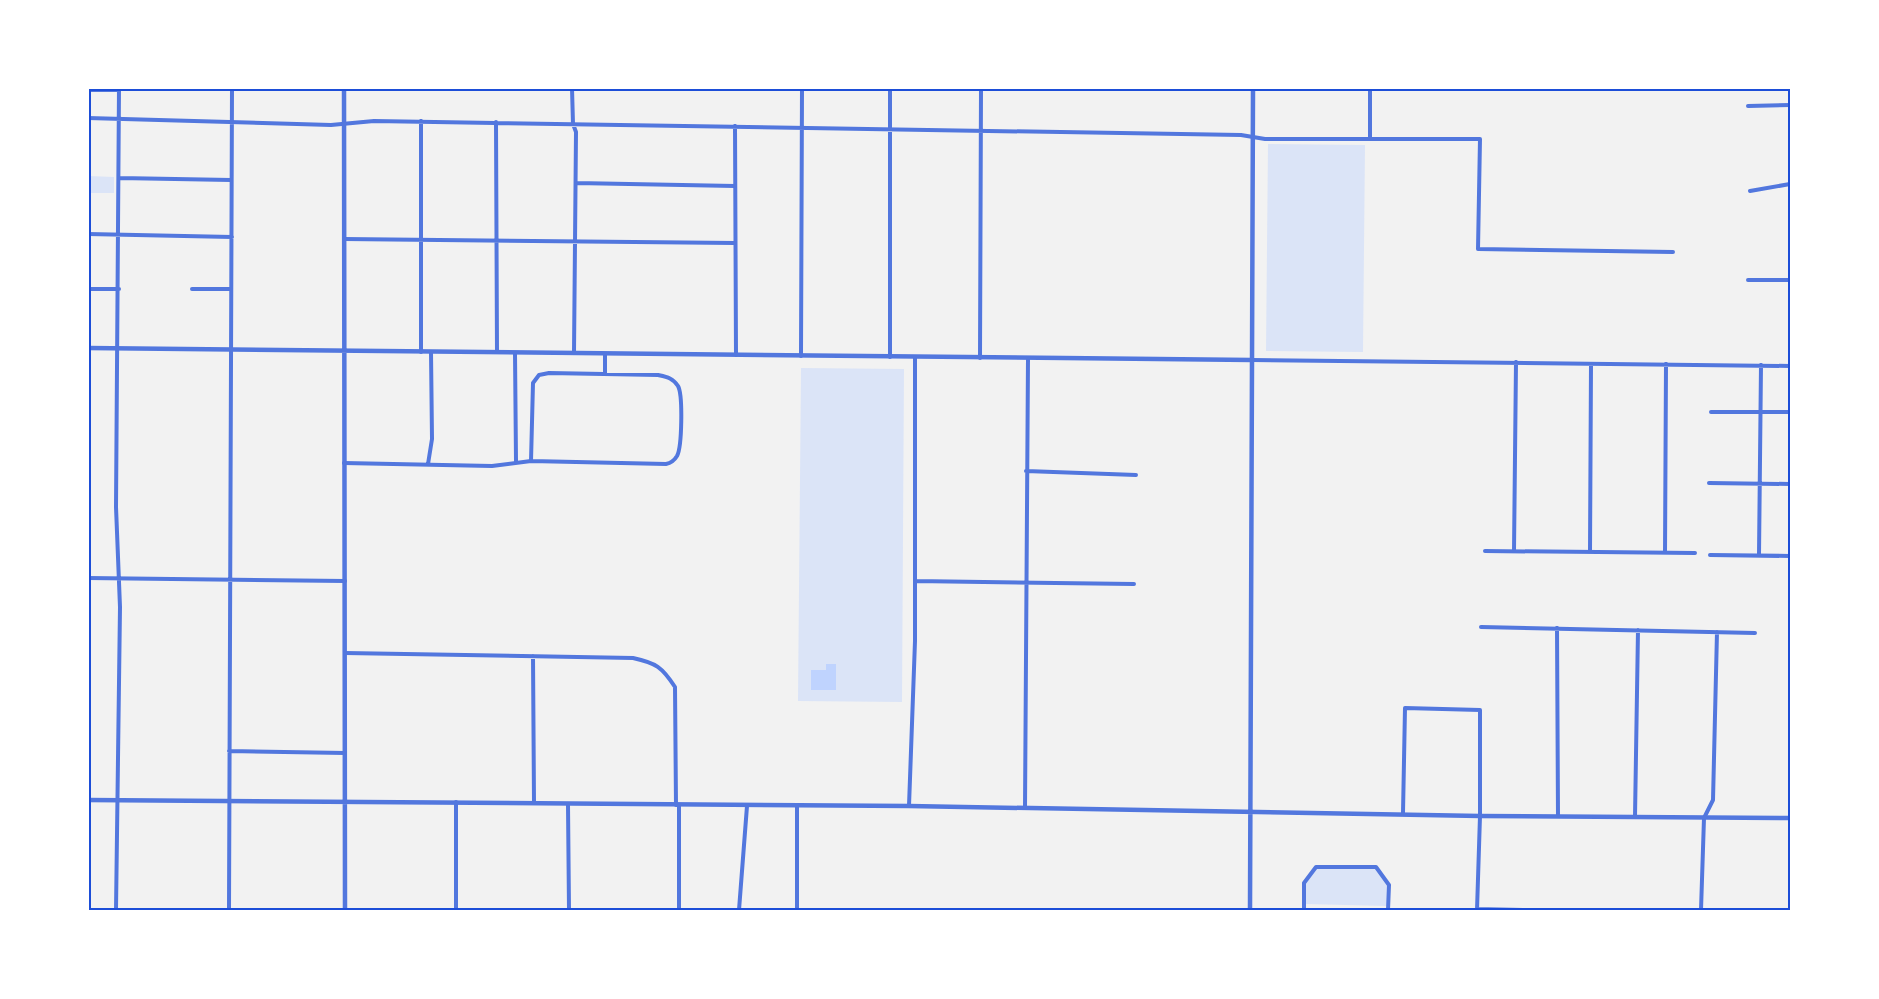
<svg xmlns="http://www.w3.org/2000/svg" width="1879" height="999" font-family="'Golos Text',sans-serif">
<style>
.green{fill:#dbe4f7}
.water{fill:#bfd3fe}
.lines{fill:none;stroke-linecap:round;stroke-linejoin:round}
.minor{stroke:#5277de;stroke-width:4}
.tertiary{stroke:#5277de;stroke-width:4.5}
.neatline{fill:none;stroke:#1d4ed8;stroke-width:2}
</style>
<rect width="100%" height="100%" fill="#f2f2f2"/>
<path class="green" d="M 1268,144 L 1365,145 L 1363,352 L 1266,351 Z
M 89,176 L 114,177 L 114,193 L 89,193 Z
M 801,368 L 904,369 L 902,702 L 798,701 Z
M 1317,868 L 1376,868 L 1388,886 L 1387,906 L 1305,904 L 1306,883 Z"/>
<path class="water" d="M 826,664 L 836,664 L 836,690 L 811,690 L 811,670 L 826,670 Z"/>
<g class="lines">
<path class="minor" d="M 572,88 L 573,124 L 576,132 L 574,353
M 88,90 L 119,90
M 1748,106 L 1790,105
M 88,118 L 331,125 L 374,121 L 1241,135 L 1265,139 L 1480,139 L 1478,249 L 1673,252
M 421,121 L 421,352
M 496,122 L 497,352
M 735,126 L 736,355
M 1370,137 L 1370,88
M 119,178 L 231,180
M 576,183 L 735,186
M 1750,191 L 1790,184
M 88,234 L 232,237
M 344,239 L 735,243
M 1748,280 L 1790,280
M 88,289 L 119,289
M 192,289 L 230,289
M 515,353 L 516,461
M 801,356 L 802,88
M 890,357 L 890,88
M 980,358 L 981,88
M 1252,360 L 1790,366
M 549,373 L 658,375 C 667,377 673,378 678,386 C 683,395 682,447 677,456 C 674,461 671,463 666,464 L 531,461 L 533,383 L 539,375 Z
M 605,374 L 605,354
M 1711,412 L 1790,412
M 344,463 L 492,466 L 531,461
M 428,464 L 432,439 L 431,352
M 1026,471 L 1136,475
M 1709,483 L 1790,484
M 1485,551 L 1695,553
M 1514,551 L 1516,362
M 1590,552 L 1591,364
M 1665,553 L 1666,364
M 1710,555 L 1790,556
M 1759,555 L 1761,365
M 88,578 L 345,581
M 915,581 L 1134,584
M 1481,627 L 1755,633
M 1557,628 L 1558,816
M 345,653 L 633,658 C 656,663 662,667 675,687 L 676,805
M 533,656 L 534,803
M 229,751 L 345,753
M 568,805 L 569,910
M 909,806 L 915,641 L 915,357
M 1025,808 L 1028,358
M 1403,813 L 1405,708 L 1480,710 L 1480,816 L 1477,910
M 1635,817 L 1638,630
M 1477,909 L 1523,910
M 116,910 L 120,607 L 116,507 L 119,88
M 229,910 L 232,88
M 456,910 L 456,802
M 679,910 L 679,805
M 739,910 L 747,806
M 797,910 L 797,807
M 1304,910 L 1304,883 L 1316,867 L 1376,867 L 1389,885 L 1388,910
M 1701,910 L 1704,818 L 1713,800 L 1717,632"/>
<path class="tertiary" d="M 344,88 L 345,910
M 88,348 L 1252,360
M 88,800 L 909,806 L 1480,816 L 1790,818
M 1250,910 L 1253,88"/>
</g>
<rect width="1879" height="999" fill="none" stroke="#ffffff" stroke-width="180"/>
<rect x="90" y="90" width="1699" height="819" class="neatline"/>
</svg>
